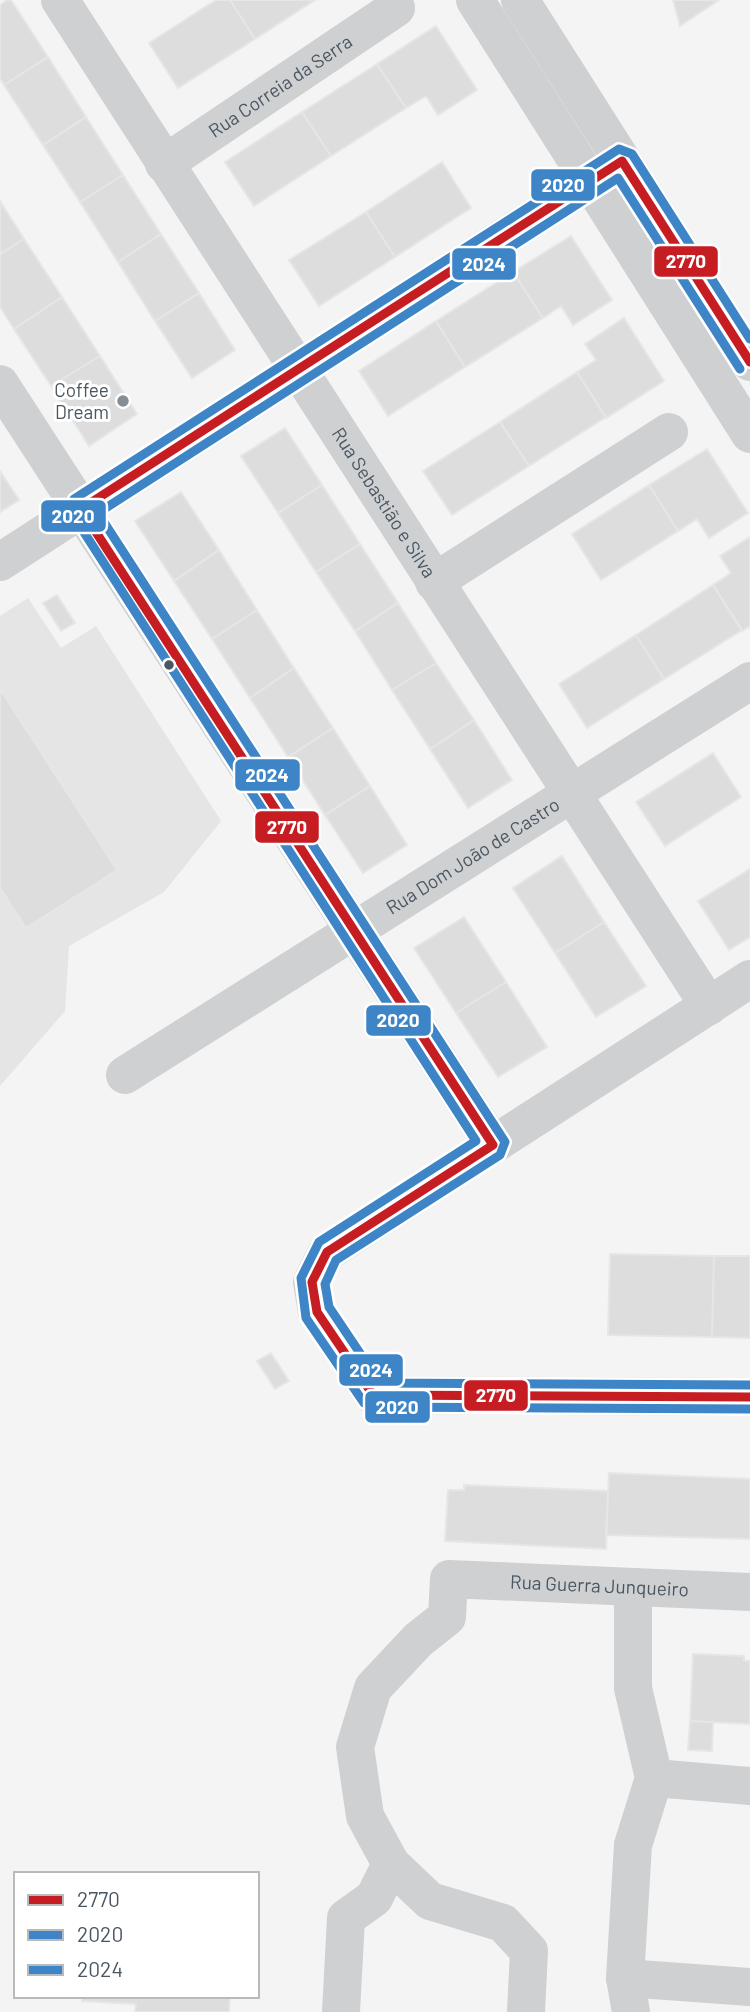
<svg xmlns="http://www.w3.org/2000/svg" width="750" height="2012" font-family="Barlow,sans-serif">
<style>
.education{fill:#e6e5e6}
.building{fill:#ddddde;stroke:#e5e6e7;stroke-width:2}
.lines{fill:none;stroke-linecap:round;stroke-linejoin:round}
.minor{stroke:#ced0d2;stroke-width:38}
.bus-1-casing{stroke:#fff;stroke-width:14}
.bus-2-casing{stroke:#fff;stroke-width:14}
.bus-3-casing{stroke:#fff;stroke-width:14}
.bus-1{stroke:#c61d23;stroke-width:9}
.bus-2{stroke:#3d85c6;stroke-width:9}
.bus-3{stroke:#3d85c6;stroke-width:9}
.poi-dot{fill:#868d94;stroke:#fff;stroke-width:2.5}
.bus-dot{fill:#4a5661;stroke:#fff;stroke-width:2.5}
.labels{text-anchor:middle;stroke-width:6;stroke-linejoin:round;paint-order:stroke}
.street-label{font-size:19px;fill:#4a5661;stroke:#fff}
.poi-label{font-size:19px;fill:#4a5661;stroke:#fff;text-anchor:end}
.line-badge{stroke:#fff;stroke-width:2.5}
.badge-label{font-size:19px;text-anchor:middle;font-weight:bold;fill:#fff}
</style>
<rect width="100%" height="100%" fill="#f4f4f4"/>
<path class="education" d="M 28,598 L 61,648 L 96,626 L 221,821 L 164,892 L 69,946 L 65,1011 L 0,1086 L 0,616 Z"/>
<path class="building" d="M 7,0 L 11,0 L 48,57 L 4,85 L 0,78 L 0,5 Z
M 216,0 L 230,0 L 255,39 L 178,88 L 149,43 Z
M 230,0 L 315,0 L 255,39 Z
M 673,0 L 719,0 L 680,26 Z
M 436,26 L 477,90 L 438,115 L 426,96 L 406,108 L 377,64 Z
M 48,57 L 86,117 L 43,145 L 4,85 Z
M 377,64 L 406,108 L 331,156 L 302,112 Z
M 302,112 L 331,156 L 254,206 L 225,162 Z
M 86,117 L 123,175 L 80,202 L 43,145 Z
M 442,162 L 471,208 L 395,257 L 366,212 Z
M 123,175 L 161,234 L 118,262 L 80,202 Z
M 0,201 L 24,239 L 0,254 Z
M 366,212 L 395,257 L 319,306 L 289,260 Z
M 161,234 L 199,293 L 155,321 L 118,262 Z
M 571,236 L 612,300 L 573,325 L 561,306 L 543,318 L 513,272 Z
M 24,239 L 62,297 L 14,329 L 0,307 L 0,254 Z
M 513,272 L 543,318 L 465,367 L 436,321 Z
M 199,293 L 235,350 L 192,378 L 155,321 Z
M 62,297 L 100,356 L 51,386 L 14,329 Z
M 624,318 L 664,381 L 606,418 L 577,372 L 596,360 L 585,344 Z
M 436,321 L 465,367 L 388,416 L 359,371 Z
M 100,356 L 137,414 L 89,446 L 51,386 Z
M 577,372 L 606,417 L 529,466 L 500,422 Z
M 500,422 L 529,466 L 452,515 L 423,471 Z
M 285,428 L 322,485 L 278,513 L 241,456 Z
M 707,449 L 748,513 L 709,538 L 697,519 L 678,531 L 649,485 Z
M 0,471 L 19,500 L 0,512 Z
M 322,485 L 360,544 L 316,572 L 278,513 Z
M 649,485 L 678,531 L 601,580 L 572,534 Z
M 181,492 L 219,550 L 174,581 L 135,521 Z
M 750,537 L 750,626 L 742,631 L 713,585 L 731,573 L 720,556 Z
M 360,544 L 398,603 L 355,631 L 316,572 Z
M 219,550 L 257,610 L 212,639 L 174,581 Z
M 713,585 L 742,630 L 664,679 L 636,635 Z
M 57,595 L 75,623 L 61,631 L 43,603 Z
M 398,603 L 436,663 L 392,690 L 355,631 Z
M 257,610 L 294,668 L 250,698 L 212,639 Z
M 636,635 L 664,679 L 587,728 L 559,684 Z
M 436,663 L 474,720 L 430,749 L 392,690 Z
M 294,668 L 333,728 L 288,757 L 250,698 Z
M 0,689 L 117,870 L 26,928 L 0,888 Z
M 474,720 L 512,780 L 468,808 L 430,749 Z
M 333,728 L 370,786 L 325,815 L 288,757 Z
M 713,753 L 741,797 L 665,846 L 636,802 Z
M 370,786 L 407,845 L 363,873 L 325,815 Z
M 562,856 L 604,922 L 555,953 L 513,888 Z
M 750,869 L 750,937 L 729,950 L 698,901 Z
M 464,917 L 506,982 L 456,1013 L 414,948 Z
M 604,922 L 646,986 L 596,1017 L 555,953 Z
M 506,982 L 547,1047 L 498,1077 L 456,1013 Z
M 610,1254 L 714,1256 L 712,1337 L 608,1335 Z
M 714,1256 L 750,1256 L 750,1338 L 712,1337 Z
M 271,1353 L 289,1381 L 275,1389 L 257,1361 Z
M 609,1473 L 750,1479 L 750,1539 L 606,1535 Z
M 464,1485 L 608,1491 L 606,1549 L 445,1541 L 448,1490 L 464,1490 Z
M 693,1654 L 744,1656 L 744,1661 L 750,1661 L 750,1724 L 690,1721 Z
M 690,1721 L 713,1722 L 712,1751 L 688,1750 Z
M 82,1996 L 230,1996 L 229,2012 L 135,2012 L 136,2004 L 82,2001 Z"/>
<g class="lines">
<g class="minor">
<path id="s1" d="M 60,0 L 709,1006"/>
<path d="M 475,0 L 750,434"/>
<path d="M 520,0 L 750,362"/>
<path id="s2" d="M 164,164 L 396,8"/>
<path d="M 0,384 L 493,1145"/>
<path d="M 0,562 L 622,161"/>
<path d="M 434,582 L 669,432"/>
<path d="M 750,979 L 327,1252 L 312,1282 L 317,1312 L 373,1395 L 750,1397"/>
<path id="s3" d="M 125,1075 L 750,681"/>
<path d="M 654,1778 L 750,1786"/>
<path d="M 391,1864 L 430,1901 L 503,1923 L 529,1951 L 526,2012"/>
<path d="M 625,1978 L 750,1987"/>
<path id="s4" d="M 341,2012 L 346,1918 L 374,1898 L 391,1864 L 365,1816 L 355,1747 L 373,1688 L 418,1640 L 447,1617 L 449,1579 L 750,1592"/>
<path d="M 631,2012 L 625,1978 L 633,1845 L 654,1778 L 633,1688 L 633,1587"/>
</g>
<g class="bus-1-casing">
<path id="bus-1" d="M 622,161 L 750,362
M 81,509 L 493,1145
M 81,509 L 622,161
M 312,1282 L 317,1312 L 373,1395 L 750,1397
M 312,1282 L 327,1252 L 493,1145"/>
</g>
<g class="bus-2-casing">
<path id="bus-2" d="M 750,1409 L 373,1407 L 364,1403 L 306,1318 L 301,1278 L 319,1242 L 476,1141 L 69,509 L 74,499 L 619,149 L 632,154 L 750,339"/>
</g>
<g class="bus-3-casing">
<path id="bus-3" d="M 740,369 L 618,178 L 98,513 L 505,1142 L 500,1155 L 336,1260 L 325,1284 L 329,1307 L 380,1383 L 750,1385"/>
</g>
<use href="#bus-1" class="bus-1"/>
<use href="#bus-2" class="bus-2"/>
<use href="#bus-3" class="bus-3"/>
</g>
<circle class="poi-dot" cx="123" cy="401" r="7"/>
<circle class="bus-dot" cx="169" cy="665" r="6"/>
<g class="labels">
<g class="street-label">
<text dy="7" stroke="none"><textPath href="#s2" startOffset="140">Rua Correia da Serra</textPath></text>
<text dy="7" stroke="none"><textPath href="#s1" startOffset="598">Rua Sebastião e Silva</textPath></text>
<text dy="7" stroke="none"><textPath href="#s3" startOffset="411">Rua Dom João de Castro</textPath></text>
<text dy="7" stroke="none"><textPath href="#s4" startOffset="644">Rua Guerra Junqueiro</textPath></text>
</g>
<g class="poi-label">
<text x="109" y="397">Coffee<tspan x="109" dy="22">Dream</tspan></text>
</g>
</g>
<g class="line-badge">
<rect x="530" y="168" width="66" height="34" rx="7" fill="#3d85c6"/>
<rect x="653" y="245" width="66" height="33" rx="7" fill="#c61d23"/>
<rect x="451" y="247" width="66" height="34" rx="7" fill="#3d85c6"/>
<rect x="40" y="499" width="67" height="34" rx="7" fill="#3d85c6"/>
<rect x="234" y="758" width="67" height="34" rx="7" fill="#3d85c6"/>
<rect x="254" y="810" width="66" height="34" rx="7" fill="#c61d23"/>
<rect x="365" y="1004" width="67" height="33" rx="7" fill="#3d85c6"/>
<rect x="338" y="1353" width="66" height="34" rx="7" fill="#3d85c6"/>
<rect x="463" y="1379" width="66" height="33" rx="7" fill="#c61d23"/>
<rect x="364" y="1390" width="67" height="34" rx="7" fill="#3d85c6"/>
</g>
<g class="badge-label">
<text x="563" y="192">2020</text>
<text x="686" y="268">2770</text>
<text x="484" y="271">2024</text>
<text x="73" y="523">2020</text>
<text x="267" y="782">2024</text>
<text x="287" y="834">2770</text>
<text x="398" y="1027">2020</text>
<text x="371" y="1377">2024</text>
<text x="496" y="1402">2770</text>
<text x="397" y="1414">2020</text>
</g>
<rect x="14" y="1872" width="245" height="126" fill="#ffffff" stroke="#b7bbc0" stroke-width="2"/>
<rect x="28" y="1895" width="35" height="10" fill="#c61d23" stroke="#b7bbc0" stroke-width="2"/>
<text x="77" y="1907" font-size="21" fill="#4a5661">2770</text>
<rect x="28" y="1930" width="35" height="10" fill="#3d85c6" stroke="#b7bbc0" stroke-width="2"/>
<text x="77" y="1942" font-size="21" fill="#4a5661">2020</text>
<rect x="28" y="1965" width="35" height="10" fill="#3d85c6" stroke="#b7bbc0" stroke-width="2"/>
<text x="77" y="1977" font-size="21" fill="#4a5661">2024</text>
</svg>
